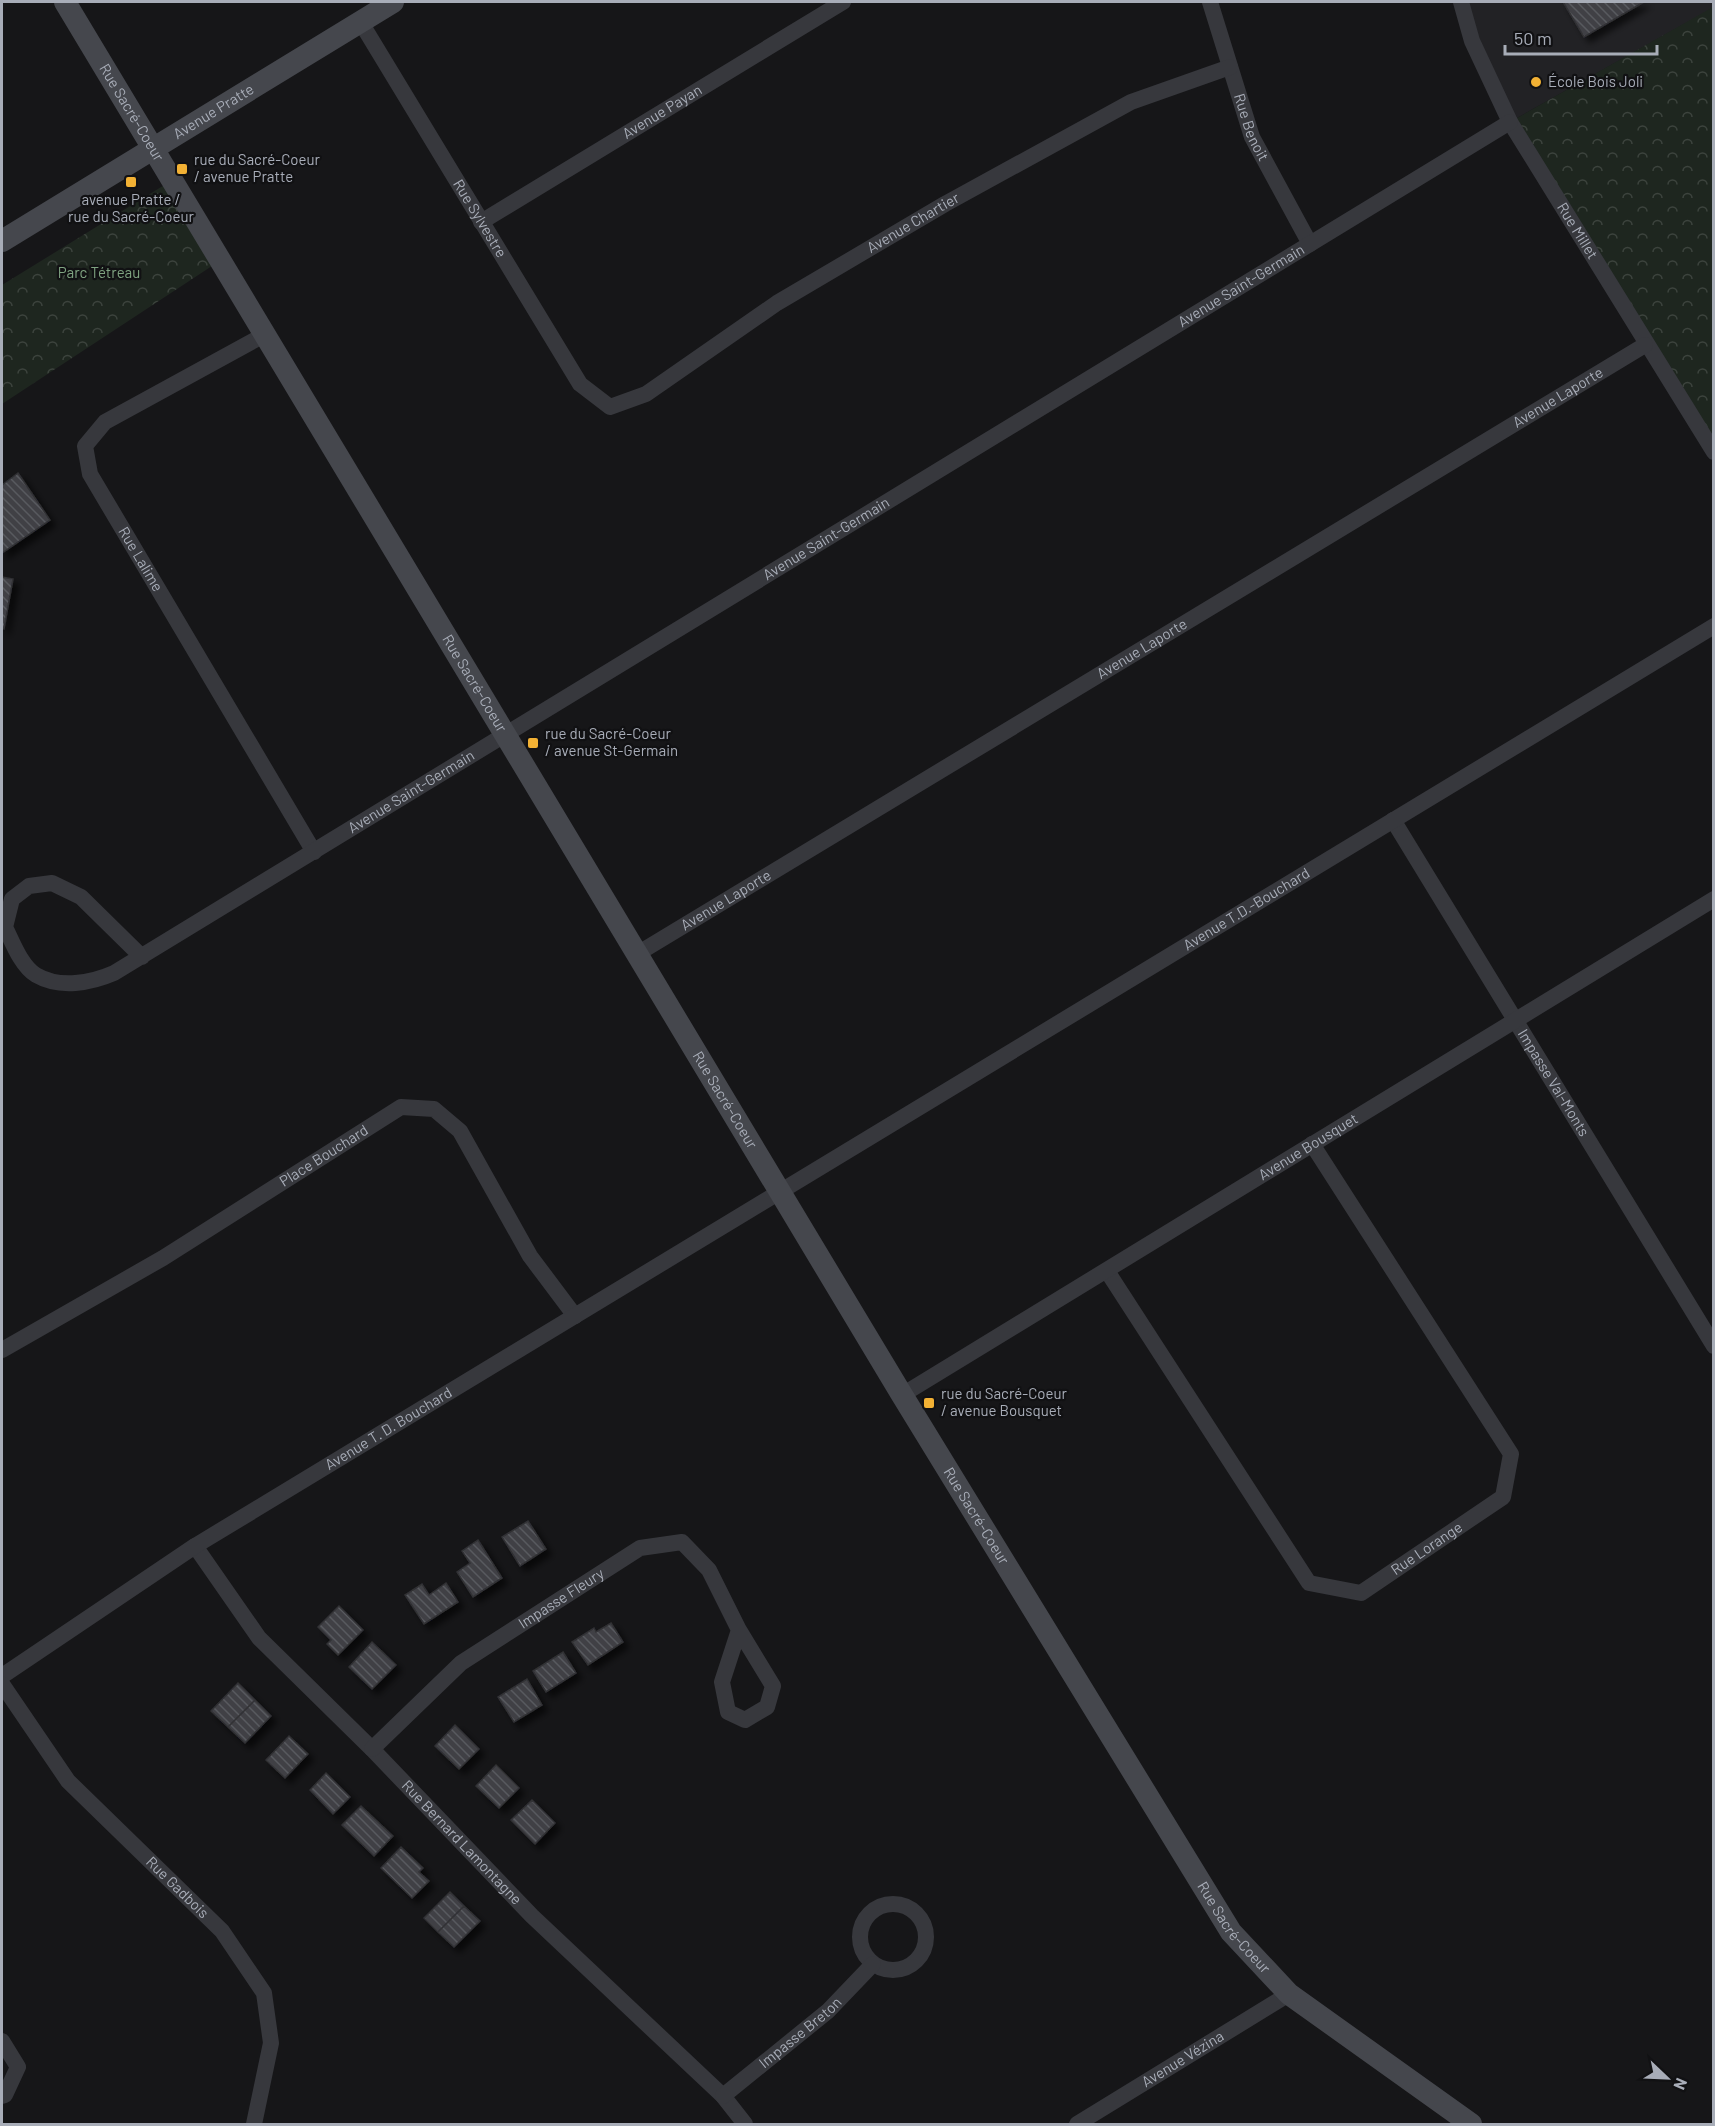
<svg xmlns="http://www.w3.org/2000/svg" width="1715" height="2126" font-family="Barlow,sans-serif">
<style>
.built{fill:#222225}
.forest{fill:url(#forest-crowns)}
.building{fill:url(#building-back-hatch);stroke:#303034;stroke-width:1.5;filter:url(#shadow)}
.lines{fill:none;stroke-linecap:round;stroke-linejoin:round}
.street{stroke:#37383d;stroke-width:16}
.secondary{stroke:#45474d;stroke-width:22}
.poi-dot{fill:#f2b134;stroke:#111113;stroke-width:2}
.labels{text-anchor:middle;stroke-width:4.5;stroke-linejoin:round;paint-order:stroke}
.poi-label{font-size:15px;fill:#a8adb8;stroke:#111113;text-anchor:start}
.street-label{font-size:15px;fill:#a8adb8;stroke:#111113}
.park-label{font-size:15px;fill:#7fa381;stroke:#111113}
</style>
<defs>
<pattern id="forest-crowns" width="20" height="18" patternUnits="userSpaceOnUse" patternTransform="scale(1.5)"><rect width="20" height="18" fill="#1e261f"/><path d="M2 6a3 3 0 1 1 6 0M12 15a3 3 0 1 1 6 0" fill="none" stroke="#3c433d"/></pattern>
<pattern id="building-back-hatch" width="6" height="6" patternUnits="userSpaceOnUse" patternTransform="scale(1.5)"><rect width="6" height="6" fill="#404145"/><path d="M-1 5l2 2M0 0l6 6M5-1l2 2" fill="none" stroke="#595a5e"/></pattern>
<filter id="shadow"><feDropShadow dx="5.5" dy="5.5" stdDeviation="3" flood-color="#0009"/></filter>
</defs>
<rect width="100%" height="100%" fill="#161618"/>
<path class="built" d="M 1461,2 L 1713,2 L 1714,7 L 1510,122 Z"/>
<path class="forest" d="M 1713,7 L 1713,444 L 1510,122 Z
M 166,184 L 215,264 L 2,404 L 2,285 Z"/>
<path class="building" d="M 1563,2 L 1644,2 L 1584,37 Z
M 18,473 L 50,520 L 2,553 L 2,485 Z
M 2,577 L 13,579 L 4,629 L 2,628 Z
M 528,1521 L 546,1549 L 520,1566 L 502,1537 Z
M 478,1540 L 502,1578 L 473,1597 L 457,1572 L 470,1563 L 462,1551 Z
M 446,1583 L 458,1602 L 424,1624 L 405,1595 L 422,1584 L 429,1595 Z
M 339,1606 L 363,1630 L 338,1655 L 327,1644 L 331,1640 L 318,1627 Z
M 611,1623 L 623,1642 L 588,1665 L 572,1642 L 594,1628 L 596,1632 Z
M 372,1642 L 396,1665 L 372,1689 L 349,1667 Z
M 563,1652 L 576,1673 L 546,1692 L 533,1671 Z
M 527,1679 L 542,1705 L 514,1722 L 498,1697 Z
M 238,1683 L 255,1700 L 228,1727 L 211,1711 Z
M 255,1700 L 271,1716 L 245,1743 L 228,1727 Z
M 455,1725 L 479,1749 L 459,1769 L 435,1746 Z
M 289,1736 L 308,1754 L 285,1778 L 266,1760 Z
M 496,1765 L 519,1788 L 499,1808 L 476,1786 Z
M 326,1773 L 350,1797 L 333,1814 L 310,1790 Z
M 532,1800 L 555,1823 L 535,1844 L 511,1820 Z
M 361,1806 L 393,1836 L 374,1856 L 342,1825 Z
M 401,1847 L 423,1868 L 419,1872 L 429,1881 L 412,1898 L 381,1868 Z
M 450,1892 L 464,1906 L 438,1932 L 424,1918 Z
M 464,1906 L 480,1921 L 454,1947 L 438,1932 Z"/>
<g class="lines">
<g class="street">
<path id="s1" d="M 1210,2 L 1252,137 L 1310,244"/>
<path id="s2" d="M 1461,2 L 1472,41 L 1510,122 L 1714,452"/>
<path id="s3" d="M 360,21 L 580,384 L 610,407 L 646,394 L 777,303 L 945,204 L 1131,102 L 1230,67"/>
<path id="s4" d="M 481,222 L 843,2"/>
<path id="s5" d="M 264,335 L 105,422 L 85,446 L 90,474 L 314,852"/>
<path id="s6" d="M 1393,820 L 1714,1346"/>
<path id="s7" d="M 637,954 L 1645,345"/>
<path id="s8" d="M 142,957 L 81,897 L 52,883 L 29,886 L 12,899 L 5,927 C 12,941 21,966 36,975 C 60,989 91,983 114,973 L 1510,122"/>
<path id="s9" d="M 1107,1271 L 1309,1583 L 1361,1593 L 1503,1497 L 1511,1454 L 1312,1144"/>
<path id="s10" d="M 2,1350 L 163,1258 L 401,1107 L 434,1109 L 460,1131 L 530,1256 L 575,1316"/>
<path id="s11" d="M 902,1395 L 1714,899"/>
<path id="s12" d="M 195,1546 L 259,1638 L 372,1749 L 532,1916 L 723,2096 L 745,2124"/>
<path id="s13" d="M 2,1676 L 195,1546 L 1714,626"/>
<path id="s14" d="M 2,1684 L 68,1781 L 222,1931 L 264,1993 L 271,2043 L 254,2124"/>
<path id="s15" d="M 372,1749 L 461,1663 L 640,1548 L 682,1542 L 709,1570 L 739,1630 L 722,1682 L 728,1712 L 745,1720 L 767,1707 L 773,1686 L 739,1630"/>
<circle cx="893" cy="1937" r="33"/>
<path d="M 2,2041 L 18,2067 L 5,2095 L 2,2096"/>
<path id="s16" d="M 723,2096 L 828,2011 L 873,1964"/>
<path id="s17" d="M 1077,2124 L 1289,1994"/>
</g>
<g class="secondary">
<path id="s18" d="M 65,2 L 902,1395 L 1231,1932 L 1289,1994 L 1471,2124"/>
<path id="s19" d="M 2,241 L 393,2"/>
</g>
</g>
<g class="poi-dot">
<circle cx="1536" cy="82" r="6"/>
<rect x="176" y="163" width="12" height="12" rx="3"/>
<rect x="125" y="176" width="12" height="12" rx="3"/>
<rect x="527" y="737" width="12" height="12" rx="3"/>
<rect x="923" y="1397" width="12" height="12" rx="3"/>
</g>
<g class="labels">
<g class="poi-label">
<text x="1548" y="87">École Bois Joli</text>
<text x="194" y="165">rue du Sacré-Coeur<tspan x="194" dy="17">/ avenue Pratte</tspan></text>
<text x="131" y="205" text-anchor="middle">avenue Pratte /<tspan x="131" dy="17">rue du Sacré-Coeur</tspan></text>
<text x="545" y="739">rue du Sacré-Coeur<tspan x="545" dy="17">/ avenue St-Germain</tspan></text>
<text x="941" y="1399">rue du Sacré-Coeur<tspan x="941" dy="17">/ avenue Bousquet</tspan></text>
</g>
<g class="street-label">
<text dy="5" stroke="none"><textPath href="#s19" startOffset="248">Avenue Pratte</textPath></text>
<text dy="5" stroke="none"><textPath href="#s4" startOffset="212">Avenue Payan</textPath></text>
<text dy="5" stroke="none"><textPath href="#s18" startOffset="129">Rue Sacré-Coeur</textPath></text>
<text dy="5" stroke="none"><textPath href="#s1" startOffset="132">Rue Benoit</textPath></text>
<text dy="5" stroke="none"><textPath href="#s3" startOffset="231">Rue Sylvestre</textPath></text>
<text dy="5" stroke="none"><textPath href="#s3" startOffset="818">Avenue Chartier</textPath></text>
<text dy="5" stroke="none"><textPath href="#s2" startOffset="258">Rue Millet</textPath></text>
<text dy="5" stroke="none"><textPath href="#s8" startOffset="1650">Avenue Saint-Germain</textPath></text>
<text dy="5" stroke="none"><textPath href="#s7" startOffset="1076">Avenue Laporte</textPath></text>
<text dy="5" stroke="none"><textPath href="#s8" startOffset="1164">Avenue Saint-Germain</textPath></text>
<text dy="5" stroke="none"><textPath href="#s5" startOffset="340">Rue Lalime</textPath></text>
<text dy="5" stroke="none"><textPath href="#s7" startOffset="590">Avenue Laporte</textPath></text>
<text dy="5" stroke="none"><textPath href="#s18" startOffset="795">Rue Sacré-Coeur</textPath></text>
<text dy="5" stroke="none"><textPath href="#s8" startOffset="678">Avenue Saint-Germain</textPath></text>
<text dy="5" stroke="none"><textPath href="#s7" startOffset="104">Avenue Laporte</textPath></text>
<text dy="5" stroke="none"><textPath href="#s13" startOffset="1462">Avenue T.D.-Bouchard</textPath></text>
<text dy="5" stroke="none"><textPath href="#s6" startOffset="308">Impasse Val-Monts</textPath></text>
<text dy="5" stroke="none"><textPath href="#s18" startOffset="1281">Rue Sacré-Coeur</textPath></text>
<text dy="5" stroke="none"><textPath href="#s11" startOffset="476">Avenue Bousquet</textPath></text>
<text dy="5" stroke="none"><textPath href="#s10" startOffset="376">Place Bouchard</textPath></text>
<text dy="5" stroke="none"><textPath href="#s13" startOffset="459">Avenue T. D. Bouchard</textPath></text>
<text dy="5" stroke="none"><textPath href="#s18" startOffset="1767">Rue Sacré-Coeur</textPath></text>
<text dy="5" stroke="none"><textPath href="#s9" startOffset="504">Rue Lorange</textPath></text>
<text dy="5" stroke="none"><textPath href="#s15" startOffset="243">Impasse Fleury</textPath></text>
<text dy="5" stroke="none"><textPath href="#s12" startOffset="400">Rue Bernard Lamontagne</textPath></text>
<text dy="5" stroke="none"><textPath href="#s14" startOffset="270">Rue Gadbois</textPath></text>
<text dy="5" stroke="none"><textPath href="#s18" startOffset="2253">Rue Sacré-Coeur</textPath></text>
<text dy="5" stroke="none"><textPath href="#s16" startOffset="100">Impasse Breton</textPath></text>
<text dy="5" stroke="none"><textPath href="#s17" startOffset="124">Avenue Vézina</textPath></text>
</g>
<g class="park-label">
<text x="99" y="278">Parc Tétreau</text>
</g>
</g>
<rect width="1715" height="2126" fill="none" stroke="#a8adb8" stroke-width="6"/>
<g transform="translate(1667 2078) rotate(113)" stroke="#111113" stroke-width="4.5" paint-order="stroke">
<path d="M0-4.5L10 22L0 15L-10 22Z" fill="#a8adb8"/>
<text y="-9" font-size="16" font-weight="bold" text-anchor="middle" fill="#a8adb8">N</text>
</g>
<path d="M1505 45v9h152v-9" fill="none" stroke="#a8adb8" stroke-width="3"/>
<text x="1514" y="45" font-size="18" fill="#a8adb8" stroke="#111113" stroke-width="4.5" paint-order="stroke">50 m</text>
</svg>
